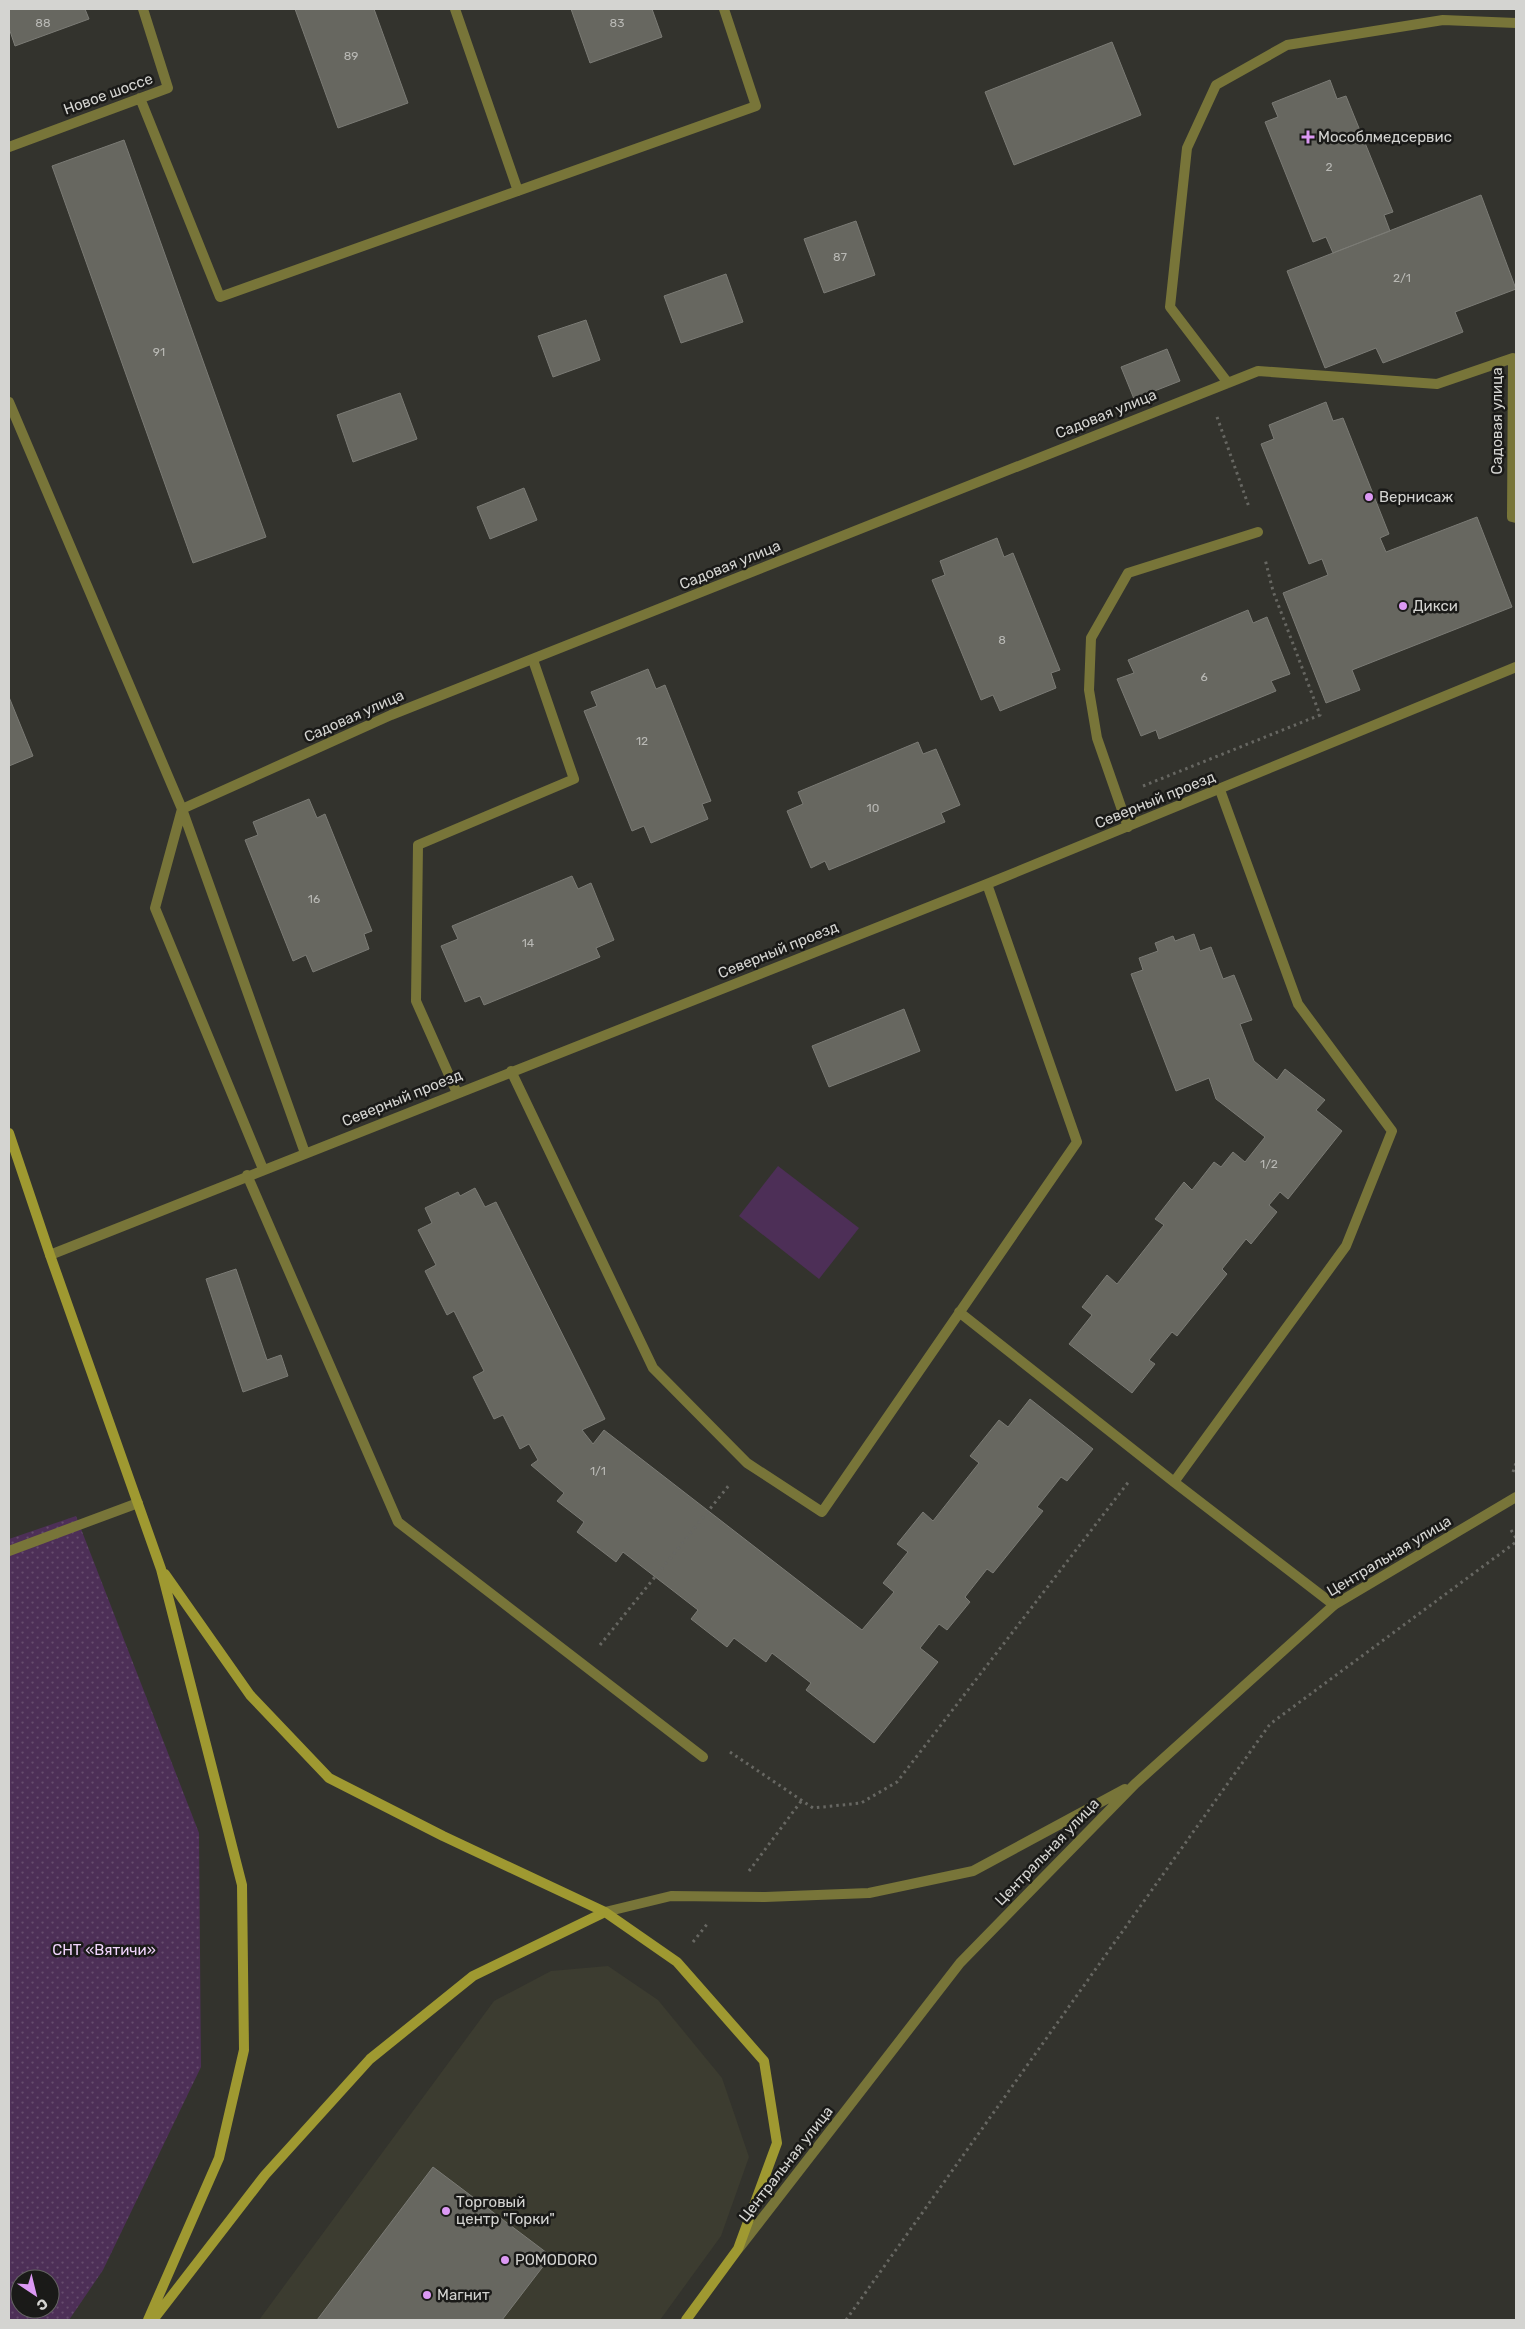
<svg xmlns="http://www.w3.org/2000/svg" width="1525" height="2329" font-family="Rubik,sans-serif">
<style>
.built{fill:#3c3c30}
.grass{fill:#4d2f57}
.park{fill:url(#park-dots);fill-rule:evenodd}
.building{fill:#676760;stroke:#7b7b75}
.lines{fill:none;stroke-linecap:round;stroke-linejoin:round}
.path{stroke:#676762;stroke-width:3;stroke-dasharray:2.5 4;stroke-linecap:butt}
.service{stroke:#787539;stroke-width:10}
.minor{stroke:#787539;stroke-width:10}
.secondary{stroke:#9f9931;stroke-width:10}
.poi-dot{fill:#dc99f4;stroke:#1a1a18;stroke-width:2}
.labels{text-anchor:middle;stroke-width:5;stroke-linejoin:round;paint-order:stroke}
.number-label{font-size:12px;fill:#b9b9b5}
.street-label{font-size:15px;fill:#d4d4d1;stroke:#1a1a18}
.poi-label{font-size:15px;fill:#d4d4d1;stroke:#1a1a18;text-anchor:start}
.park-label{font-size:15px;fill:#f2d5fd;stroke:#1a1a18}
</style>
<defs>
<pattern id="park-dots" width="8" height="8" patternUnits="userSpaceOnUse" patternTransform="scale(1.25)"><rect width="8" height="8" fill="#4d2f57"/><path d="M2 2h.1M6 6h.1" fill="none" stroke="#664c6e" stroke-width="1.8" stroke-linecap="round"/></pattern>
</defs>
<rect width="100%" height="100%" fill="#33332d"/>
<path class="built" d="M 608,1966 L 658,2000 L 722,2078 L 749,2157 L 721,2236 L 660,2320 L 259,2320 L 494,2001 L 551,1971 Z"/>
<path class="grass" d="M 778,1166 L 859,1228 L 819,1279 L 739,1216 Z"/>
<path class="park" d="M 76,1516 L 199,1833 L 201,2067 L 103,2270 L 69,2320 L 9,2320 L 9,1539 ZM 20,2279 L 50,2279 L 50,2309 L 20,2309 Z"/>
<path class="building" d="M 9,9 L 85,9 L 89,19 L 15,46 L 9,28 Z
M 295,9 L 374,9 L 408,103 L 338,128 Z
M 571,9 L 652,9 L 662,37 L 590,63 Z
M 1112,42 L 1141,115 L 1014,165 L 985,92 Z
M 1330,80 L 1337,99 L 1346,96 L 1393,212 L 1384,215 L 1390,231 L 1333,253 L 1326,237 L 1313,242 L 1265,122 L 1278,117 L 1272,103 Z
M 124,140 L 266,537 L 193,563 L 52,166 Z
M 1481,195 L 1516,289 L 1455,312 L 1463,332 L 1383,363 L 1376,348 L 1325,368 L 1287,271 Z
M 856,221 L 875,275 L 824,293 L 804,239 Z
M 726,274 L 743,322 L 681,343 L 664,296 Z
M 586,320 L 600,360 L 553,377 L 538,336 Z
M 1167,349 L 1180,381 L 1134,399 L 1121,367 Z
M 400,393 L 417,439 L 353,462 L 337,415 Z
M 1326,402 L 1333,421 L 1343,418 L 1389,534 L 1380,538 L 1386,552 L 1477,517 L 1512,607 L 1352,670 L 1360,690 L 1326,703 L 1283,593 L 1328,575 L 1322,559 L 1309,564 L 1261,444 L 1274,439 L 1269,425 Z
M 524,488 L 537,520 L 490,539 L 477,507 Z
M 997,538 L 1004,557 L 1013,553 L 1060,670 L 1051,673 L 1056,688 L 1000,711 L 993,695 L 981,700 L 932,580 L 945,575 L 940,561 Z
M 1248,610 L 1253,623 L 1267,617 L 1290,674 L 1271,681 L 1276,691 L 1159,739 L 1156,730 L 1141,736 L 1117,679 L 1134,673 L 1128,660 Z
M 648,669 L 656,689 L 665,685 L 711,801 L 702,804 L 708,819 L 651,843 L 644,826 L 632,831 L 584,711 L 597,706 L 591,692 Z
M 9,697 L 33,756 L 9,766 Z
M 918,742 L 923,754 L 936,749 L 960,805 L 941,813 L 945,822 L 829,870 L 825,861 L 811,868 L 787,811 L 803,804 L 798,792 Z
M 309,799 L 317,818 L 325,814 L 372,931 L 364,934 L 369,949 L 313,972 L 306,955 L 293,961 L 245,840 L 258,835 L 253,822 Z
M 572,876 L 578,889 L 591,883 L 614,940 L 596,948 L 600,957 L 545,980 L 484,1005 L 480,996 L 465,1002 L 441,946 L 458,939 L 452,926 Z
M 1194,934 L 1200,951 L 1211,947 L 1223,979 L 1234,975 L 1252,1020 L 1240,1024 L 1254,1061 L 1277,1080 L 1285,1069 L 1325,1100 L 1316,1110 L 1342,1131 L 1288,1199 L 1280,1192 L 1269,1205 L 1277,1212 L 1251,1244 L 1246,1239 L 1222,1269 L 1227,1274 L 1177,1336 L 1172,1332 L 1149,1360 L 1155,1364 L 1132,1393 L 1069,1344 L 1092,1315 L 1082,1307 L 1107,1275 L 1117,1284 L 1164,1225 L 1155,1219 L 1184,1182 L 1192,1190 L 1214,1162 L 1221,1167 L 1233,1152 L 1245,1162 L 1265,1137 L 1216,1099 L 1209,1078 L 1176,1091 L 1131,974 L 1143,970 L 1139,958 L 1158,951 L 1155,943 L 1173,936 L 1175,941 Z
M 904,1009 L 920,1051 L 829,1087 L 812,1046 Z
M 475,1188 L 485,1207 L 496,1202 L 605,1419 L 582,1430 L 593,1444 L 604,1430 L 862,1630 L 894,1592 L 883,1583 L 908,1552 L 897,1544 L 923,1512 L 933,1521 L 979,1463 L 970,1456 L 999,1420 L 1008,1427 L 1030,1399 L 1093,1449 L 1067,1481 L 1061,1477 L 1037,1507 L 1043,1511 L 993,1573 L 987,1569 L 965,1597 L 970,1602 L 947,1630 L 939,1624 L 920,1648 L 938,1662 L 874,1743 L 806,1690 L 811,1683 L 772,1653 L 766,1662 L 734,1638 L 727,1647 L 691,1619 L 698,1610 L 623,1552 L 616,1562 L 577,1532 L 584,1522 L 557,1501 L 564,1493 L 531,1465 L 538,1460 L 529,1444 L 520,1449 L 503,1415 L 494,1419 L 473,1377 L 484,1371 L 454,1311 L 447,1315 L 425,1271 L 436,1265 L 418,1230 L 432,1223 L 425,1208 L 458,1192 L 460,1196 Z
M 236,1269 L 267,1360 L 281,1355 L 288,1376 L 243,1392 L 206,1279 Z
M 433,2167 L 551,2256 L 502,2320 L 317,2320 Z"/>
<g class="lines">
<path class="path" d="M 1217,417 L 1249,507
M 1143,786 L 1320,715 L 1273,591 L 1265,559
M 1513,1472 L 1516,1463
M 1511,1530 L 1516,1538
M 600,1645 L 730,1484
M 730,1752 L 813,1808 L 861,1803 L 897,1782 L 1130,1480
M 749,1871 L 802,1800
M 693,1942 L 708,1923
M 846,2320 L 1270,1724 L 1516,1542"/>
<path class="service" d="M 455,9 L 518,191
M 140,98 L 220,297 L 756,106 L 724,9
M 9,147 L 168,88 L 143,9
M 1228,383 L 1170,307 L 1187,148 L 1216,85 L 1287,45 L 1443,20 L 1516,23
M 9,402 L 182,809 L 305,1153
M 1128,827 L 1097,738 L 1089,690 L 1091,638 L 1128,573 L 1258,532
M 511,1071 L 653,1368 L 747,1463 L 822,1512 L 1077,1142 L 987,884
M 457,1093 L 416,1001 L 418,845 L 574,779 L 533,660
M 263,1169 L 155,908 L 182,809 L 391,715 L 1258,371 L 1437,384 L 1513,358 L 1512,517 L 1516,518
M 247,1175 L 398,1522 L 703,1757
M 50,1255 C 361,1129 675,1009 987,884 C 1164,813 1340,740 1516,667
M 959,1312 L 1174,1482 L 1334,1605
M 1174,1482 L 1346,1246 L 1392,1131 L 1298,1004 L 1220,790"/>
<path class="minor" d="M 9,1551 L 138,1503
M 605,1912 L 671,1896 L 765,1897 L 869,1893 L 973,1871 L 1125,1789
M 740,2247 L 960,1963 L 1135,1784 L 1334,1605 L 1516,1497"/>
<path class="secondary" d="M 9,1133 L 50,1255 L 161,1569 L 242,1885 L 244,2050 L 219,2158 L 148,2320
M 165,1574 L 250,1695 L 329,1778 L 443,1836 L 605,1912 L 677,1962 L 764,2061 L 777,2143 L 738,2249 L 686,2320
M 153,2320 L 265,2175 L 370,2059 L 473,1976 L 605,1912"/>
</g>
<g class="poi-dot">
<path d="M1305.5 129.5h5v5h5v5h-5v5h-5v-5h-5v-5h5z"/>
<circle cx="1369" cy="497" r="5"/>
<circle cx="1403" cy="606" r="5"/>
<circle cx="446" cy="2211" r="5"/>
<circle cx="505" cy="2260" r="5"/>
<circle cx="427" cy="2295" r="5"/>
</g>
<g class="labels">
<g class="number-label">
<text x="43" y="27">88</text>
<text x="617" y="27">83</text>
<text x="351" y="60">89</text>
<text x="1329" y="171">2</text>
<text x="840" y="261">87</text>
<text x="1402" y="282">2/1</text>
<text x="159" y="356">91</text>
<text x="1002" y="644">8</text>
<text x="1204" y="681">6</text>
<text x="642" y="745">12</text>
<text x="873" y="812">10</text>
<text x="314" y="903">16</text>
<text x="528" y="947">14</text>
<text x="1269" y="1168">1/2</text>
<text x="598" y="1475">1/1</text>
</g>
<g class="street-label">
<text transform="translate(108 94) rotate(-20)" y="5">Новое шоссе</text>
<text transform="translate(1106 414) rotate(-22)" y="5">Садовая улица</text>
<text transform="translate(1497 421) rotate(-90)" y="5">Садовая улица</text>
<text transform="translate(730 565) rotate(-22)" y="5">Садовая улица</text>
<text transform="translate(354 716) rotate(-24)" y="5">Садовая улица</text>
<text transform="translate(1155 800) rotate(-22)" y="5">Северный проезд</text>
<text transform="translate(778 950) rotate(-22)" y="5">Северный проезд</text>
<text transform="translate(402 1098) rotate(-22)" y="5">Северный проезд</text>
<text transform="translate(1389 1556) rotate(-31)" y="5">Центральная улица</text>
<text transform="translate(1047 1852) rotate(-46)" y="5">Центральная улица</text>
<text transform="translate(786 2164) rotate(-52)" y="5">Центральная улица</text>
</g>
<g class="poi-label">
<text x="1318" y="142">Мособлмедсервис</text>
<text x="1379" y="502">Вернисаж</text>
<text x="1413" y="611">Дикси</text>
<text x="456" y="2207">Торговый<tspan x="456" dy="17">центр "Горки"</tspan></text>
<text x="515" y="2265">POMODORO</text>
<text x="437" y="2300">Магнит</text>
</g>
<g class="park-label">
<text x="104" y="1955">СНТ «Вятичи»</text>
</g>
</g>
<rect width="1525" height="2329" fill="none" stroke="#d4d4d1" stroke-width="20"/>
<g transform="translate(35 2294) rotate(145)"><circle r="24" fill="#1a1a18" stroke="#646462"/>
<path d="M0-4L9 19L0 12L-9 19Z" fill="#dc99f4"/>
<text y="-8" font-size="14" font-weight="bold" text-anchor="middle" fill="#d4d4d1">С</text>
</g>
</svg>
